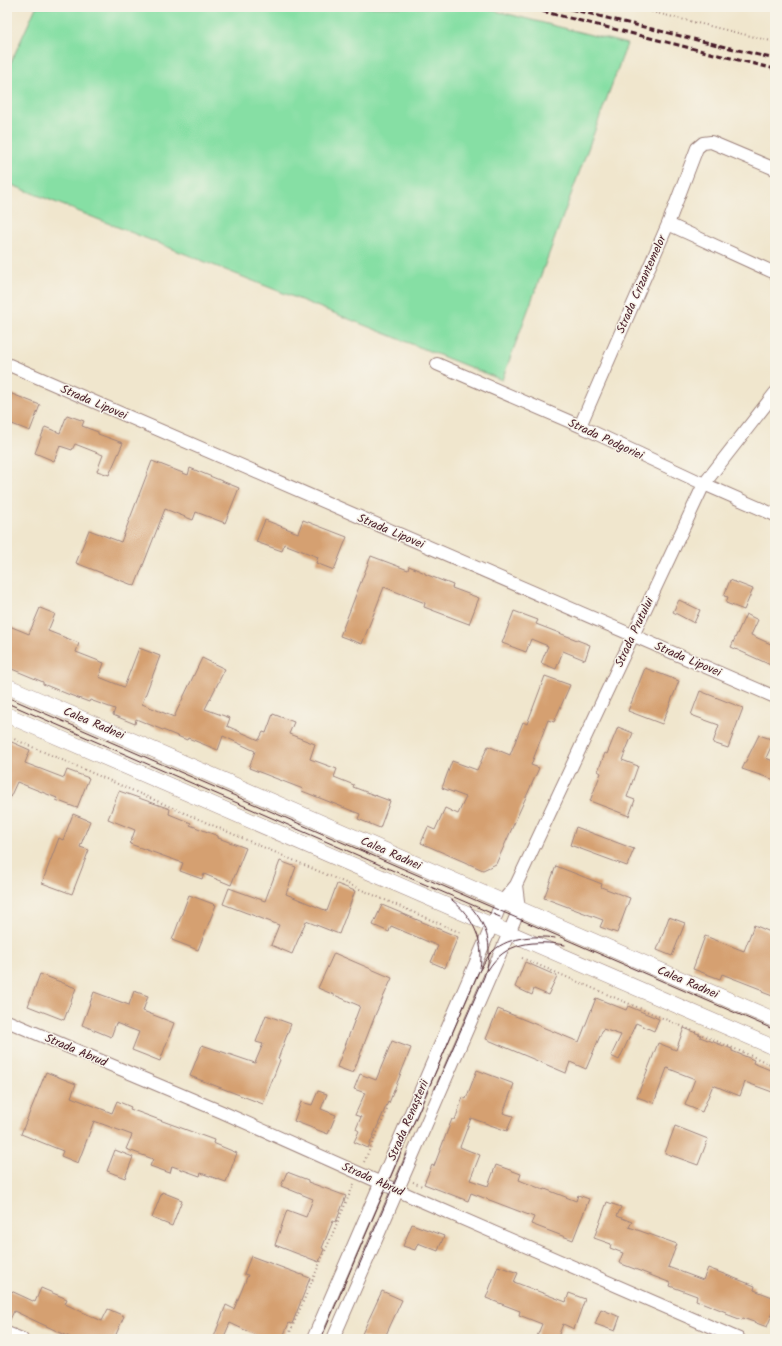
<svg xmlns="http://www.w3.org/2000/svg" width="782" height="1346" font-family="Kalam,sans-serif">
<style>
.green{fill:#86dfa4;stroke:#687f68}
.building{fill:#d5a071}
.lines{fill:none;stroke-linecap:round;stroke-linejoin:round}
.minor-casing{stroke:#9d827c;stroke-width:14}
.major-casing{stroke:#9d827c;stroke-width:16}
.path{stroke:#9d827c;stroke-width:2;stroke-dasharray:1 3;stroke-linecap:butt}
.minor{stroke:#fff;stroke-width:12}
.major{stroke:#fff;stroke-width:15}
.tram{stroke:#4a1f2b;stroke-width:1}
.rail{stroke:#4a1f2b;stroke-width:3;stroke-dasharray:6 3;stroke-linecap:butt}
.labels{text-anchor:middle;stroke-width:3;stroke-linejoin:round;paint-order:stroke}
.street-label{font-size:12px;fill:#4a1f2b;stroke:#f7f3e8}
</style>
<rect width="100%" height="100%" fill="#f7f3e8"/>
<filter id="ink" filterUnits="userSpaceOnUse"><feTurbulence type="fractalNoise" baseFrequency=".025" numOctaves="2"/><feDisplacementMap in="SourceGraphic" scale="8" xChannelSelector="R" yChannelSelector="G"/><feConvolveMatrix kernelMatrix="1 2 1 2 8 2 1 2 1" color-interpolation-filters="sRGB"/></filter>
<filter id="wash" filterUnits="userSpaceOnUse"><feTurbulence type="fractalNoise" baseFrequency=".012" numOctaves="4" result="noise"/><feDisplacementMap in="SourceGraphic" scale="16" xChannelSelector="R" yChannelSelector="G"/><feGaussianBlur stdDeviation="0.9" result="paint"/><feColorMatrix in="noise" values="0 0 0 0 0 0 0 0 0 0 0 0 0 0 0 0 0 1.4 0 .05"/><feComposite in="paint" operator="in"/></filter>
<g filter="url(#wash)">
<rect width="100%" height="100%" fill="#f0e6cd"/>
<path class="green" d="M 36,7 L 480,7 L 627,44 L 502,380 L 7,183 L 7,71 Z"/>
<g id="blocks">
<path class="building" d="M 7,392 L 40,405 L 30,431 L 7,422 Z
M 67,415 L 84,421 L 82,426 L 98,432 L 98,434 L 123,443 L 109,475 L 97,471 L 103,455 L 75,444 L 72,450 L 60,446 L 54,461 L 35,453 L 45,427 L 60,433 Z
M 152,461 L 188,475 L 190,468 L 239,488 L 225,523 L 196,512 L 193,520 L 165,509 L 135,586 L 76,563 L 89,530 L 121,542 Z
M 265,520 L 298,533 L 303,520 L 347,537 L 334,570 L 316,563 L 318,557 L 284,544 L 282,551 L 256,542 Z
M 371,556 L 408,570 L 409,566 L 425,573 L 425,574 L 453,585 L 452,588 L 479,598 L 469,624 L 424,607 L 425,603 L 384,587 L 362,644 L 340,636 Z
M 730,580 L 753,589 L 744,610 L 726,603 L 728,597 L 724,596 Z
M 679,600 L 700,610 L 694,623 L 673,612 Z
M 40,608 L 55,614 L 48,631 L 79,643 L 76,652 L 104,663 L 99,677 L 124,687 L 139,648 L 160,656 L 142,704 L 174,717 L 202,658 L 225,669 L 205,709 L 230,718 L 227,726 L 259,740 L 263,732 L 266,733 L 273,714 L 294,722 L 289,734 L 315,744 L 310,759 L 337,769 L 334,777 L 354,785 L 353,787 L 390,801 L 380,828 L 358,819 L 360,814 L 302,791 L 303,789 L 249,768 L 255,751 L 223,736 L 218,750 L 188,738 L 187,740 L 136,719 L 135,724 L 113,715 L 115,709 L 90,700 L 89,702 L 70,695 L 43,684 L 43,682 L 7,667 L 7,625 L 29,634 Z
M 514,611 L 538,620 L 536,624 L 590,645 L 585,660 L 563,651 L 556,669 L 541,663 L 548,646 L 531,639 L 526,652 L 502,643 Z
M 746,614 L 758,620 L 751,635 L 775,646 L 775,667 L 731,647 Z
M 645,668 L 679,681 L 662,724 L 628,711 Z
M 545,676 L 570,685 L 554,722 L 548,720 L 531,765 L 539,768 L 496,864 L 483,870 L 421,843 L 428,827 L 435,830 L 445,808 L 458,814 L 466,797 L 442,788 L 452,761 L 477,770 L 488,746 L 510,755 L 523,722 L 527,724 Z
M 700,691 L 743,708 L 728,748 L 713,743 L 719,725 L 691,715 Z
M 618,727 L 633,733 L 622,760 L 638,766 L 627,797 L 635,800 L 629,816 L 590,801 L 601,773 L 598,771 L 605,753 L 607,754 Z
M 759,735 L 774,740 L 766,758 L 775,762 L 775,780 L 742,769 Z
M 7,740 L 30,750 L 25,763 L 64,778 L 67,770 L 89,778 L 77,808 L 56,800 L 57,798 L 17,782 L 7,804 Z
M 119,791 L 170,809 L 169,814 L 191,823 L 190,825 L 218,836 L 218,838 L 246,848 L 231,885 L 204,874 L 202,879 L 180,871 L 183,863 L 130,844 L 135,830 L 108,819 Z
M 73,814 L 90,821 L 80,847 L 89,850 L 72,894 L 42,883 L 59,838 L 63,840 Z
M 576,827 L 634,849 L 627,866 L 570,845 Z
M 280,861 L 296,867 L 286,894 L 327,911 L 337,884 L 355,891 L 339,934 L 306,921 L 292,954 L 271,945 L 279,925 L 223,904 L 229,888 L 265,901 Z
M 556,866 L 602,884 L 601,887 L 630,898 L 617,933 L 600,927 L 603,920 L 544,898 Z
M 189,895 L 216,905 L 198,950 L 172,940 Z
M 382,905 L 458,937 L 445,968 L 431,962 L 438,946 L 391,926 L 389,932 L 373,925 Z
M 669,917 L 685,923 L 672,956 L 657,950 Z
M 754,925 L 775,934 L 775,997 L 762,992 L 763,990 L 722,974 L 720,979 L 693,969 L 705,936 L 744,951 Z
M 334,953 L 392,978 L 376,1013 L 353,1073 L 337,1067 L 360,1006 L 318,988 Z
M 525,962 L 557,976 L 548,995 L 534,989 L 532,995 L 515,987 Z
M 40,974 L 76,988 L 64,1020 L 28,1006 Z
M 134,991 L 148,996 L 143,1011 L 174,1023 L 160,1061 L 132,1050 L 139,1032 L 116,1023 L 111,1037 L 82,1025 L 94,992 L 129,1005 Z
M 596,998 L 626,1010 L 628,1006 L 659,1019 L 654,1031 L 636,1023 L 619,1060 L 611,1056 L 621,1035 L 603,1029 L 586,1069 L 570,1062 L 566,1073 L 486,1039 L 498,1009 L 579,1042 Z
M 266,1015 L 291,1024 L 278,1059 L 280,1060 L 263,1104 L 190,1076 L 202,1045 L 255,1063 L 263,1044 L 256,1042 Z
M 684,1028 L 701,1035 L 700,1037 L 732,1049 L 732,1051 L 754,1060 L 753,1063 L 775,1072 L 775,1093 L 745,1082 L 740,1096 L 713,1085 L 702,1112 L 685,1105 L 695,1079 L 667,1068 L 654,1103 L 637,1097 L 658,1043 L 676,1050 Z
M 392,1041 L 411,1048 L 389,1103 L 388,1102 L 368,1148 L 354,1142 L 359,1131 L 356,1129 L 361,1117 L 355,1115 L 365,1093 L 354,1089 L 360,1074 L 376,1080 Z
M 477,1070 L 514,1084 L 503,1113 L 513,1116 L 507,1131 L 471,1118 L 460,1147 L 480,1155 L 470,1180 L 488,1186 L 496,1165 L 521,1174 L 519,1180 L 544,1190 L 545,1189 L 576,1201 L 578,1195 L 589,1199 L 573,1240 L 531,1224 L 534,1217 L 471,1193 L 468,1201 L 424,1184 L 432,1165 L 434,1166 L 452,1119 L 455,1120 L 463,1097 L 466,1099 Z
M 46,1072 L 76,1084 L 71,1097 L 112,1113 L 117,1101 L 131,1107 L 130,1109 L 214,1140 L 213,1143 L 237,1153 L 226,1182 L 201,1173 L 200,1176 L 172,1166 L 170,1173 L 150,1166 L 153,1159 L 126,1149 L 132,1135 L 94,1121 L 78,1163 L 61,1156 L 63,1151 L 21,1134 Z
M 318,1091 L 327,1094 L 321,1109 L 336,1115 L 328,1134 L 294,1121 L 301,1102 L 312,1105 Z
M 675,1126 L 708,1139 L 698,1165 L 665,1153 Z
M 115,1150 L 133,1157 L 125,1178 L 107,1171 Z
M 287,1172 L 308,1180 L 308,1182 L 346,1196 L 336,1222 L 333,1221 L 322,1248 L 324,1249 L 319,1262 L 275,1245 L 287,1210 L 306,1217 L 313,1199 L 281,1186 Z
M 162,1192 L 182,1200 L 172,1226 L 152,1218 Z
M 607,1202 L 621,1207 L 617,1216 L 632,1222 L 629,1227 L 677,1244 L 668,1267 L 703,1280 L 708,1268 L 755,1286 L 754,1290 L 775,1298 L 775,1307 L 767,1327 L 743,1318 L 742,1320 L 726,1314 L 726,1312 L 696,1300 L 697,1296 L 670,1286 L 671,1283 L 619,1263 L 623,1253 L 610,1248 L 611,1244 L 594,1238 Z
M 412,1224 L 444,1236 L 438,1251 L 418,1243 L 415,1250 L 403,1246 Z
M 251,1256 L 310,1278 L 292,1324 L 289,1323 L 282,1339 L 264,1339 L 230,1323 L 223,1339 L 214,1337 L 226,1305 L 234,1309 L 248,1275 L 244,1274 Z
M 498,1266 L 518,1273 L 514,1282 L 566,1302 L 569,1293 L 585,1299 L 574,1329 L 563,1324 L 557,1339 L 536,1339 L 542,1324 L 519,1315 L 520,1311 L 486,1298 Z
M 41,1288 L 67,1299 L 65,1304 L 102,1321 L 108,1309 L 124,1316 L 114,1339 L 74,1339 L 14,1311 L 7,1326 L 7,1289 L 35,1302 Z
M 382,1291 L 402,1300 L 384,1339 L 369,1339 L 361,1336 Z
M 601,1309 L 620,1317 L 615,1331 L 595,1324 Z"/>
</g>
</g>
<g filter="url(#ink)">
<use href="#blocks" fill-opacity="0" stroke="#9d827c" stroke-width="1"/>
<g class="lines">
<g class="minor-casing">
<path id="minor" d="M 668,224 L 775,273
M 7,364 L 775,697
M 437,364 L 580,426 L 704,484 L 775,515
M 580,426 L 668,224 L 697,148 L 703,143 L 711,142 L 775,169
M 7,1021 L 222,1112 L 417,1199 L 739,1339
M 7,1333 L 22,1339
M 313,1339 L 502,902 L 516,885 L 704,484 L 775,393
M 333,1339 L 509,933 L 519,909 L 516,885"/>
</g>
<g class="major-casing">
<path id="major" d="M 7,686 L 775,1020
M 7,715 L 775,1048"/>
</g>
<path class="path" d="M 632,7 L 775,42
M 7,736 L 461,933
M 522,958 L 775,1066
M 364,1162 L 387,1110
M 413,1182 L 422,1186
M 287,1339 L 354,1184"/>
<use href="#minor" class="minor"/>
<use href="#major" class="major"/>
<path class="tram" d="M 7,697 L 775,1030
M 7,703 L 500,917
M 452,900 C 472,916 485,941 480,968
M 488,970 C 505,941 535,940 565,945
M 435,1089 L 484,977 C 494,950 489,927 470,906
M 358,1268 L 407,1154
M 321,1339 L 478,973 C 482,967 485,960 490,954 C 505,937 533,935 555,938"/>
<path class="rail" d="M 525,7 L 775,69
M 562,7 L 775,59"/>
</g>
</g>
<g class="labels">
<g class="street-label">
<text transform="translate(641 284) rotate(-66)" y="4">Strada Crizantemelor</text>
<text transform="translate(94 402) rotate(23)" y="4">Strada Lipovei</text>
<text transform="translate(606 439) rotate(25)" y="4">Strada Podgoriei</text>
<text transform="translate(391 531) rotate(23)" y="4">Strada Lipovei</text>
<text transform="translate(634 632) rotate(-65)" y="4">Strada Prutului</text>
<text transform="translate(688 659) rotate(23)" y="4">Strada Lipovei</text>
<text transform="translate(94 723) rotate(23)" y="4">Calea Radnei</text>
<text transform="translate(391 853) rotate(24)" y="4">Calea Radnei</text>
<text transform="translate(688 982) rotate(23)" y="4">Calea Radnei</text>
<text transform="translate(76 1050) rotate(23)" y="4">Strada Abrud</text>
<text transform="translate(408 1120) rotate(-67)" y="4">Strada Renașterii</text>
<text transform="translate(373 1179) rotate(24)" y="4">Strada Abrud</text>
</g>
</g>
<rect width="782" height="1346" fill="none" stroke="#f7f3e8" stroke-width="24"/>
</svg>
